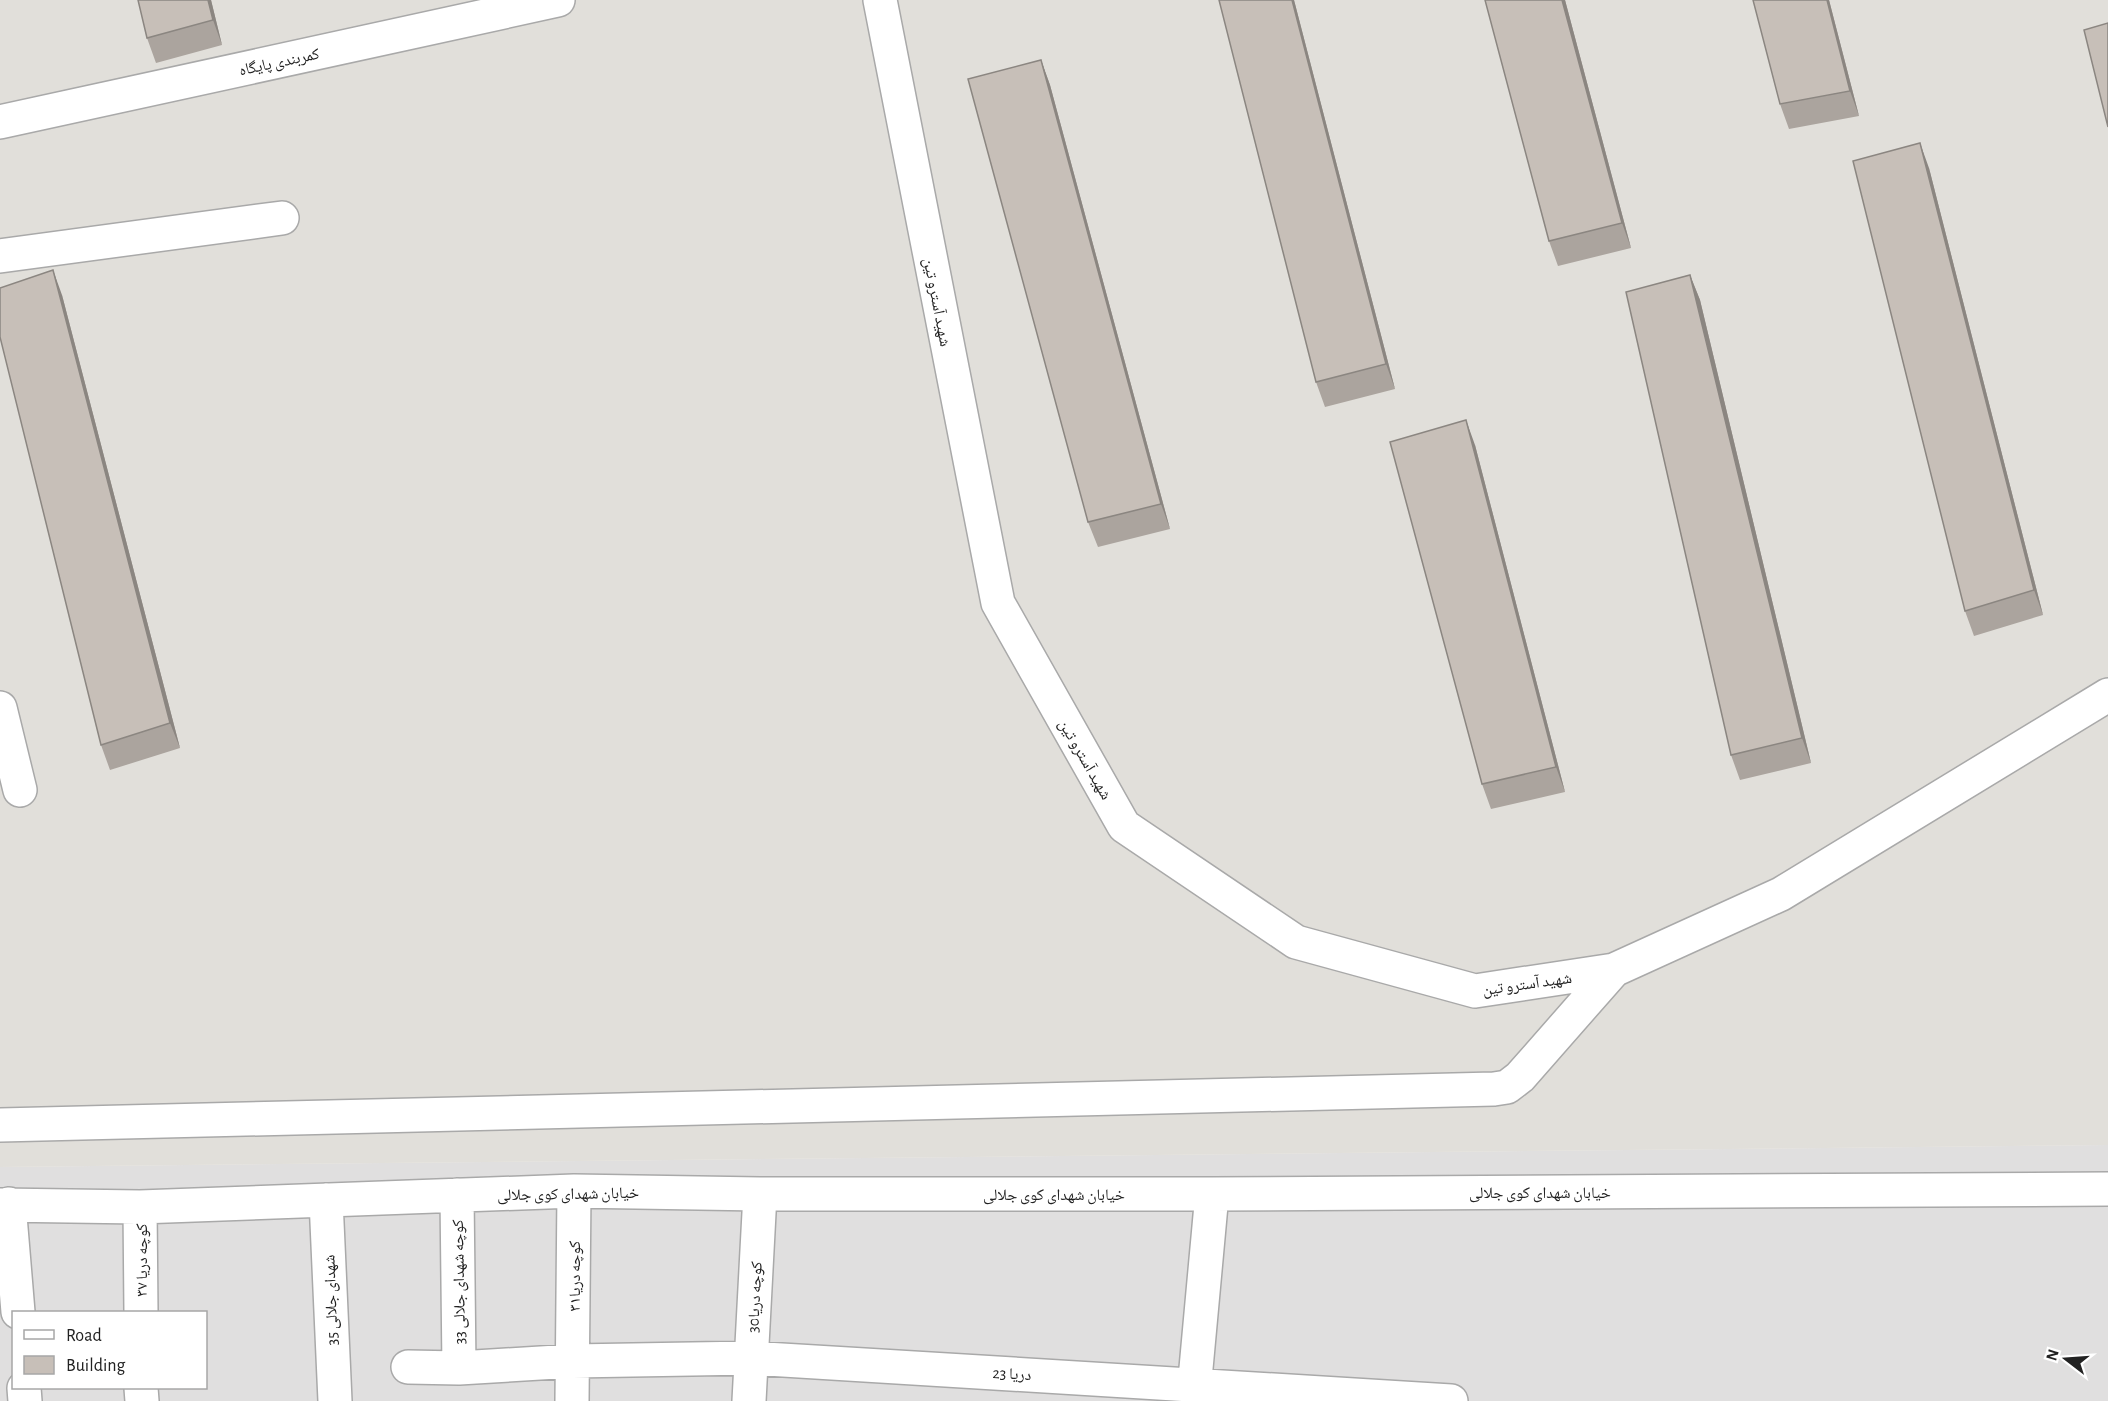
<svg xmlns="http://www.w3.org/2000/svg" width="2108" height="1401" font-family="'Alegreya Sans','Noto Naskh Arabic',sans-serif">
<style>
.residential{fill:#e0dfdf;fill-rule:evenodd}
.airport{fill:#e1dfda}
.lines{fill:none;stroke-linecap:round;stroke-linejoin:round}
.minor-casing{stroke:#a9a9a9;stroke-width:36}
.minor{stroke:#fff;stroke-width:33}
.wall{fill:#aba49e}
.shaded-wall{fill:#8b8681}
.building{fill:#c7bfb8;stroke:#8b8681;stroke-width:1.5}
.labels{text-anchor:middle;stroke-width:6;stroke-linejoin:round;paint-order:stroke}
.street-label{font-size:16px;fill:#222;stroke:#fff}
</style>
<rect width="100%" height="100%" fill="#f2efe9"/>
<path class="residential" d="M 2108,1145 L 2108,1401 L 0,1401 L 0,1167 ZM 14,1312 L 206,1312 L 206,1388 L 14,1388 Z"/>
<path class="airport" d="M 0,0 L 2108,0 L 2108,1145 L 0,1167 Z"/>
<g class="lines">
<g class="minor-casing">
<path id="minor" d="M 880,0 L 998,603 L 1124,826 L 1296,942 L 1475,991 L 1614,970 L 1781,894 L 2108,695
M 0,122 L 558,0
M 0,256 L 282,218
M 0,708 L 20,790
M 0,1125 L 1494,1089 L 1507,1087 L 1520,1077 L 1614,970
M 457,1195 L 459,1368
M 326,1200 L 335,1401
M 9,1204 L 18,1312
M 0,1205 L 140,1207 L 574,1191 L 760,1194 L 1212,1194 L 2108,1189
M 140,1207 L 141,1312
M 408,1367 L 459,1368 L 573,1361 L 751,1358 L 1451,1401
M 24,1388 L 25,1401
M 141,1388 L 142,1401
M 572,1401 L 574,1191
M 749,1401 L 760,1194
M 1193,1401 L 1212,1194"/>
</g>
<use href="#minor" class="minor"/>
</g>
<path class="wall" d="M 138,0 L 211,0 L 222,45 L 156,63 L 147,38 Z
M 1294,0 L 1395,389 L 1325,407 L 1316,382 Z
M 1485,0 L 1565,0 L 1631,248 L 1558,266 L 1549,241 Z
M 1753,0 L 1829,0 L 1859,116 L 1789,129 L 1780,104 Z
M 1041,60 L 1050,85 L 1170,529 L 1098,547 L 1088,522 Z
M 1929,168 L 2043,615 L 1974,636 L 1965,611 Z
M 1690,275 L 1700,300 L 1811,763 L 1740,780 L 1731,755 Z
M 62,295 L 180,748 L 110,770 L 101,745 Z
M 1475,445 L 1565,792 L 1491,809 L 1482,784 Z"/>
<path class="shaded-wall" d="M 208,0 L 211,0 L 222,45 L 213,20 Z
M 1292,0 L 1294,0 L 1395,389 L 1386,364 Z
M 1562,0 L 1565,0 L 1631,248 L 1622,223 Z
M 1827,0 L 1829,0 L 1859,116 L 1850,91 Z
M 1041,60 L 1050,85 L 1170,529 L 1161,504 Z
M 1920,143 L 1929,168 L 2043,615 L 2034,590 Z
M 53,270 L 62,295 L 180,748 L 170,723 Z
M 1690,275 L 1700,300 L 1811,763 L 1802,738 Z
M 1466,420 L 1475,445 L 1565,792 L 1556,767 Z"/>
<path class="building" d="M 138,0 L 208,0 L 213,20 L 147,38 Z
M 1219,0 L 1292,0 L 1386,364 L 1316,382 Z
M 1485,0 L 1562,0 L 1622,223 L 1549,241 Z
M 1753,0 L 1827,0 L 1850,91 L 1780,104 Z
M 2108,23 L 2108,127 L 2084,30 Z
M 1041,60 L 1161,504 L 1088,522 L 968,79 Z
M 1920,143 L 2034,590 L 1965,611 L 1853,161 Z
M 53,270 L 170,723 L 101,745 L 0,337 L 0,288 Z
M 1690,275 L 1802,738 L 1731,755 L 1626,292 Z
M 1466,420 L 1556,767 L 1482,784 L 1390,442 Z"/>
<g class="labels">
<g class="street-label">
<text transform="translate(279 61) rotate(-12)" y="6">کمربندی پایگاه</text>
<text transform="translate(938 302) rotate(79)" y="6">شهید آسترو تین</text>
<text transform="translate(1086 759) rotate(60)" y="6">شهید آسترو تین</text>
<text transform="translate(1527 983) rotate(-8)" y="6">شهید آسترو تین</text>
<text x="1540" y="1198">خیابان شهدای کوی جلالی</text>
<text transform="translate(568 1193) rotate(-1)" y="6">خیابان شهدای کوی جلالی</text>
<text x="1054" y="1200">خیابان شهدای کوی جلالی</text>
<text transform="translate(141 1260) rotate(-90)" y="6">کوچه دریا ۳۷</text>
<text transform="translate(574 1276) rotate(-90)" y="6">کوچه دریا۳۱</text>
<text transform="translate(458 1282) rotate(-91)" y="6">کوچه شهدای جلالی 33</text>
<text transform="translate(754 1297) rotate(-87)" y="6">کوچه دریا30</text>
<text transform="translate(330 1300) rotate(-92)" y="6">شهدای جلالی 35</text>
<text transform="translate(1012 1373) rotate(3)" y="6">دریا 23</text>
</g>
</g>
<rect x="12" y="1311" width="195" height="78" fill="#ffffff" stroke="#a7a7a7" stroke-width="1.5"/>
<rect x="24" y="1330" width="30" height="9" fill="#ffffff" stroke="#a7a7a7" stroke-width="1.5"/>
<text x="66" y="1341" font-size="18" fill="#222222">Road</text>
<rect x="24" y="1356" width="30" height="18" fill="#c7bfb8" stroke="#a7a7a7" stroke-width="1.5"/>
<text x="66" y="1371" font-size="18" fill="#222222">Building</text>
<g transform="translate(2066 1359) rotate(287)" stroke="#ffffff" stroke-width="4.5" paint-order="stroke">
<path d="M0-4.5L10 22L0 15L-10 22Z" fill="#222222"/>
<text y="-9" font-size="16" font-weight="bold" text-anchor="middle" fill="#222222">N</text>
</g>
</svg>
